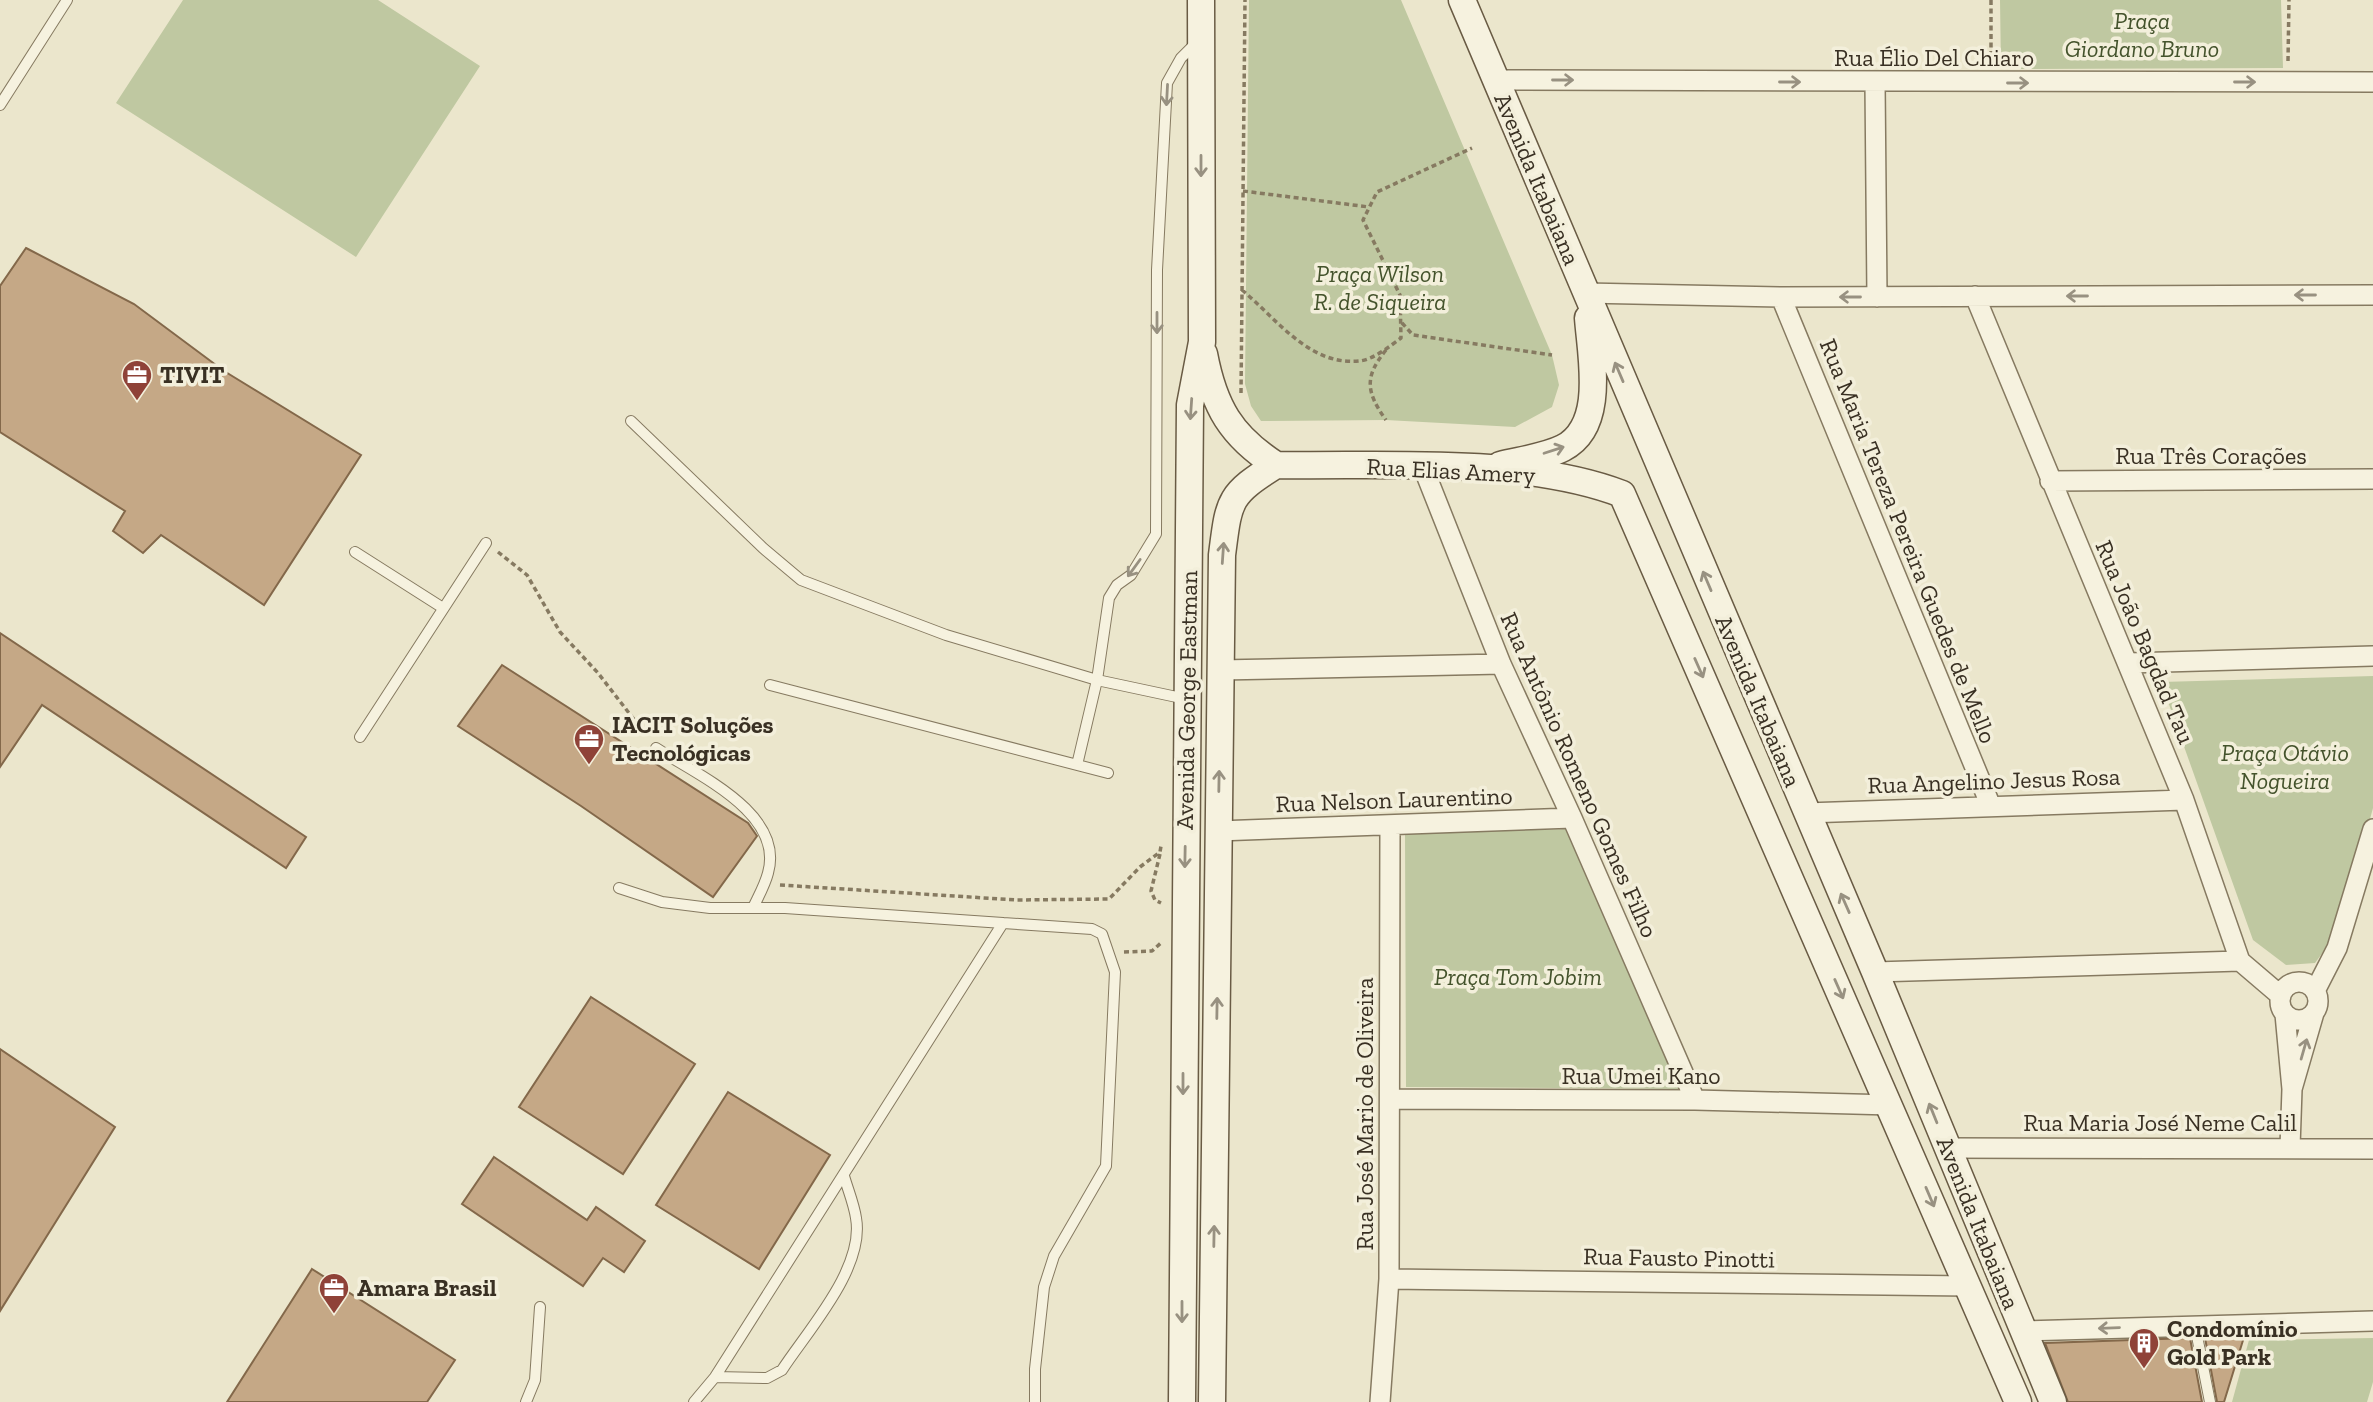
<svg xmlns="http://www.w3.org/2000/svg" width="2373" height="1402" font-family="'Zilla Slab',serif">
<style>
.green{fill:#bfc8a1}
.building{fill:#c5a886;stroke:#83684a;stroke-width:2}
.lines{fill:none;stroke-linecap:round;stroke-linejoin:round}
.lane-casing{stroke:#867a61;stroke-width:12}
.street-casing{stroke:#867a61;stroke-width:22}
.secondary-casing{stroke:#695b44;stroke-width:29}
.path{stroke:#867a61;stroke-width:3.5;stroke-dasharray:5 3.5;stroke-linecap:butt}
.lane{stroke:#f6f2df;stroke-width:10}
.street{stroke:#f6f2df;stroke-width:19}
.secondary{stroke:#f6f2df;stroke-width:26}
.oneway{stroke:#989181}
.labels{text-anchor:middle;stroke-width:7;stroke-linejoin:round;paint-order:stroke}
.park-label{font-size:24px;font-style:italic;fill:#44532c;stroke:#f3efdb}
.street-label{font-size:24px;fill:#393023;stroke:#f3efdb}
.poi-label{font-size:24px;font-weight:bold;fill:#393023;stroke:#f3efdb;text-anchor:start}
</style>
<rect width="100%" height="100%" fill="#ebe6cc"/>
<path class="green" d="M 183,0 L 378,0 L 480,66 L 356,257 L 116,103 Z
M 1249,0 L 1401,0 L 1552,355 L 1559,385 L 1552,407 L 1515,427 L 1386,420 L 1261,421 L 1251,406 L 1245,384 Z
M 2000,0 L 2281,0 L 2283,68 L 2001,69 Z
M 2373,676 L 2373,808 L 2340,929 L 2315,963 L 2286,965 L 2253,940 L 2161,682 Z
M 1574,829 L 1685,1089 L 1406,1087 L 1405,832 Z
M 2373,1338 L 2373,1382 L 2367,1402 L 2232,1402 L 2249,1340 Z"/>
<path class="building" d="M 26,248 L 134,304 L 224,371 L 361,455 L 264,605 L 161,535 L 143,553 L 113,531 L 125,511 L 0,432 L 0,286 Z
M 0,633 L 306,837 L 286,868 L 42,705 L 0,767 Z
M 502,665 L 748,823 L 757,836 L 713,897 L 581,806 L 458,726 Z
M 591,997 L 695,1064 L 623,1174 L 519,1107 Z
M 0,1049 L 115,1127 L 0,1311 Z
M 728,1092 L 830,1155 L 759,1269 L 656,1205 Z
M 494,1157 L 587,1220 L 596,1207 L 645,1241 L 624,1272 L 603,1258 L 583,1286 L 462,1204 Z
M 312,1269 L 455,1360 L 427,1402 L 227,1402 Z
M 2244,1337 L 2224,1402 L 2217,1402 L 2205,1338 Z
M 2190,1338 L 2202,1402 L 2068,1402 L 2045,1343 Z"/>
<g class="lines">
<g class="lane-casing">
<path id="lane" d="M 0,105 L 67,0
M 631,421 L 763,548 L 801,580 L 946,635 L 1097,680 L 1186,699
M 355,552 L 443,608
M 770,685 L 1108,773
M 360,737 L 486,543
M 656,748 C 697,775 785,813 768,873 C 765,885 758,897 753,908
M 1077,765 L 1097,680 L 1109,598 L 1117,585 L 1131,575 L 1156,534 L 1157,270 L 1167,83 L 1181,58 L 1195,44
M 619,888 L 662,902 L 710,908 L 785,908 L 1003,923 L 715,1377 L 694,1402
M 1003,923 L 1092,929 L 1102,934 L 1115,972 L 1106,1166 L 1054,1256 L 1044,1287 L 1035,1369 L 1035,1402
M 2195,1326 L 2210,1402
M 715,1377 L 767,1378 L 782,1370 C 808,1330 865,1268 856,1218 C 854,1204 848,1190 844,1176
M 526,1402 L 535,1380 L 540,1307"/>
</g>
<g class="street-casing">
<path id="street" d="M 1494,80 L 2373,82
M 1875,83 L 1877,297
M 1585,293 L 1781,297 L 2373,295
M 1975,296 L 2184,800 L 2240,961 L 2281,996
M 1781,297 L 1990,804
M 1423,467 L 1501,664 L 1572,818 L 1695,1100
M 2050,481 L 2373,479
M 2129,663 L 2373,656
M 1220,670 L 1501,664
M 1806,813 L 2184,800
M 1218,831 L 1572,818
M 1875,972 L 2240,961
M2280 1001a19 19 0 1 1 38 0a19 19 0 1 1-38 0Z
M 2315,991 L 2337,948 L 2373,829
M 2285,1014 L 2292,1089 L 2314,1013
M 1390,1099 L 1695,1100 L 1891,1105
M 2290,1147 L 2292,1089
M 1947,1148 L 2373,1149
M 1389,1279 L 1969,1286
M 2023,1331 L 2373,1321
M 1380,1402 L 1389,1279 L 1390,826"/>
</g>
<g class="secondary-casing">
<path id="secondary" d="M 1462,0 L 1875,972 L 2053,1402
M 1204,354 C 1214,407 1231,436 1276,465
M 1276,465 C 1383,467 1523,456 1622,494 L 2018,1402
M 1500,465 C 1520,460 1545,457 1563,448 C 1606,426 1591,358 1588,318
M 1182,1402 L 1190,405 L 1202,342 L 1201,0
M 1212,1402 L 1222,555 C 1229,500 1228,495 1276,465"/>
</g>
<path class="path" d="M 1991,0 L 1991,61
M 2288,61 L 2289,0
M 1243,191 L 1369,207
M 1242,290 C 1276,318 1309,366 1359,361 C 1373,360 1390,346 1401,338 L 1400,295 L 1363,220 L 1377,192 L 1472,148
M 1402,323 L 1413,335 L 1552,355
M 1386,350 C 1364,377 1366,392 1386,420
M 1241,393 L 1245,0
M 498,552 L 527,575 L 560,632 L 598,673 L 646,735
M 1160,854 L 1151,891 L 1155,900 L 1161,903
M 780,885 L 1017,900 L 1109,899 L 1140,867 L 1160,852 L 1161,846
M 1124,952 L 1152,951 L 1162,942"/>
<use href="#lane" class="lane"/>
<use href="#street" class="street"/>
<use href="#secondary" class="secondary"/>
</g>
<defs><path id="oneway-shaft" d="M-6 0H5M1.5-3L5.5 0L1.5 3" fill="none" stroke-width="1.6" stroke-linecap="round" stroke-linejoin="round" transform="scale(1.75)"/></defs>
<g class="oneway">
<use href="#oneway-shaft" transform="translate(1563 80)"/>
<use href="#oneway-shaft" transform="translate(1790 82)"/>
<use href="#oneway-shaft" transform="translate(2245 82)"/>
<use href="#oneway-shaft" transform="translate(2018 83)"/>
<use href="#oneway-shaft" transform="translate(1167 95) rotate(93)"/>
<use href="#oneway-shaft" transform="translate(1201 166) rotate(90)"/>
<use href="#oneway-shaft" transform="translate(2305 295) rotate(180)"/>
<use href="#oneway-shaft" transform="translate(2077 296) rotate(180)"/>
<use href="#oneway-shaft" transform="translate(1850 297) rotate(-180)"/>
<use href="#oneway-shaft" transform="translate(1157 323) rotate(90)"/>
<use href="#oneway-shaft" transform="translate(1619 372) rotate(-113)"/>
<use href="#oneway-shaft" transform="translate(1191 409) rotate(94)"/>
<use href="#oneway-shaft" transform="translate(1554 450) rotate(-18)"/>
<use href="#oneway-shaft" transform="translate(1223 553) rotate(-86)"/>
<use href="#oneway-shaft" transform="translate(1134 568) rotate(126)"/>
<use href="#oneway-shaft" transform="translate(1707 581) rotate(-113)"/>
<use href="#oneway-shaft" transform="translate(1699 668) rotate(66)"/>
<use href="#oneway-shaft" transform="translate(1219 781) rotate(-89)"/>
<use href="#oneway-shaft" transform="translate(1185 857) rotate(91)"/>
<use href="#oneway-shaft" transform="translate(1845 903) rotate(-114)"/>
<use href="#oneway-shaft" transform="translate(1839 989) rotate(66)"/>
<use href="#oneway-shaft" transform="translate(1217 1008) rotate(-89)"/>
<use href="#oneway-shaft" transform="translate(2304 1049) rotate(-74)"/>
<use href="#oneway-shaft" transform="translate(1183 1084) rotate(90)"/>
<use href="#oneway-shaft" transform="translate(1933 1113) rotate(-112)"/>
<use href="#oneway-shaft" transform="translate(1930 1197) rotate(67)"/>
<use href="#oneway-shaft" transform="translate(1214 1236) rotate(-89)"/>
<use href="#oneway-shaft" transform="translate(1182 1312) rotate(90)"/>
<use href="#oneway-shaft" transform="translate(2109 1328) rotate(178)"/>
</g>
<defs>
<g id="office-pin" transform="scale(1.575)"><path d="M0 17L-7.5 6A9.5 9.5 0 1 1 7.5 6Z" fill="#8f4238" stroke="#f3efdb"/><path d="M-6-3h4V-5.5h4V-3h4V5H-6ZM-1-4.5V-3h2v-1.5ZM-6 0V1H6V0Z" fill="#fff"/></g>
<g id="building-pin" transform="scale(1.575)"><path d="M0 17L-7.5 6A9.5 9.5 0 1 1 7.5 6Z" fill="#8f4238" stroke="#f3efdb"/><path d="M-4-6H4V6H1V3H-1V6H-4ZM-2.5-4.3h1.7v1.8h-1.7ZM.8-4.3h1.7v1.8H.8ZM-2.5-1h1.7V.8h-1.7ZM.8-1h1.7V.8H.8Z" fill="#fff"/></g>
</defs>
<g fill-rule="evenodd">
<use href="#office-pin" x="137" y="375"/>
<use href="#office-pin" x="589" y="739"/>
<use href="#office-pin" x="334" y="1288"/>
<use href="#building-pin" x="2144" y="1343"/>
</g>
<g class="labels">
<g class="park-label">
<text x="2142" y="29">Praça<tspan x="2142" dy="28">Giordano Bruno</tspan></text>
<text x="1380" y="282">Praça Wilson<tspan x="1380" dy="28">R. de Siqueira</tspan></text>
<text x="2285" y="761">Praça Otávio<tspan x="2285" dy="28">Nogueira</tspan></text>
<text x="1518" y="985">Praça Tom Jobim</text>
</g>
<g class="street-label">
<text x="1934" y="66">Rua Élio Del Chiaro</text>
<text transform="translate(1537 179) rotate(67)" y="8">Avenida Itabaiana</text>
<text x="2211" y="464">Rua Três Corações</text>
<text transform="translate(1451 471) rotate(3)" y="8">Rua Elias Amery</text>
<text transform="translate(1908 541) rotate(68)" y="8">Rua Maria Tereza Pereira Guedes de Mello</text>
<text transform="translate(2145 642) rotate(67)" y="8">Rua João Bagdad Tau</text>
<text transform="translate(1187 700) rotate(-89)" y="8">Avenida George Eastman</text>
<text transform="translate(1758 701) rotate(67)" y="8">Avenida Itabaiana</text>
<text transform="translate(1579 775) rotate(66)" y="8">Rua Antônio Romeno Gomes Filho</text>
<text transform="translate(1994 781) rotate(-2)" y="8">Rua Angelino Jesus Rosa</text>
<text transform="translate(1394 800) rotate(-2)" y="8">Rua Nelson Laurentino</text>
<text x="1641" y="1084">Rua Umei Kano</text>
<text transform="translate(1365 1114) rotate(-90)" y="8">Rua José Mario de Oliveira</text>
<text x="2160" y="1131">Rua Maria José Neme Calil</text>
<text transform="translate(1978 1223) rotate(68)" y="8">Avenida Itabaiana</text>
<text transform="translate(1679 1258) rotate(1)" y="8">Rua Fausto Pinotti</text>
</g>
<g class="poi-label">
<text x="160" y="383">TIVIT</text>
<text x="612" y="733">IACIT Soluções<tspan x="612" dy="28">Tecnológicas</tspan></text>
<text x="357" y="1296">Amara Brasil</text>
<text x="2167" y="1337">Condomínio<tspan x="2167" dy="28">Gold Park</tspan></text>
</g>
</g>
</svg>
